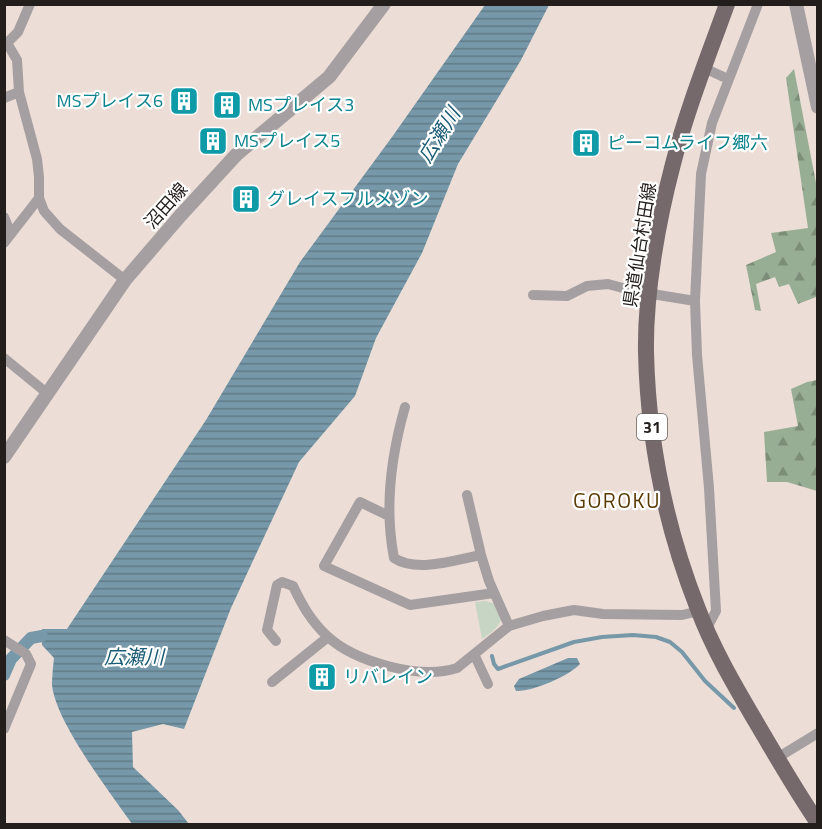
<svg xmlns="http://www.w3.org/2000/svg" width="822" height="829" font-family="'Titillium Web','Noto Sans JP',sans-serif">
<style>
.green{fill:#c7d6c4}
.forest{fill:url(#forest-firs)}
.water{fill:url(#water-rules)}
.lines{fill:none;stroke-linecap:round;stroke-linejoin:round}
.stream{stroke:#7698a8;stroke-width:4}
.canal{stroke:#7698a8;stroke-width:12}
.minor{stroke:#a69fa1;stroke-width:10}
.tertiary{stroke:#a69fa1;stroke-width:14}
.primary{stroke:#75696b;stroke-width:16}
.labels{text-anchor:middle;stroke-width:4.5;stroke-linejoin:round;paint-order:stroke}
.shield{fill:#fff;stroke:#65625f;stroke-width:1.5}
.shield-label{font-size:16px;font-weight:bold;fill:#231e1b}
.culture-label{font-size:18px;fill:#0d838f;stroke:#fff;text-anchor:start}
.street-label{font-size:18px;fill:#231e1b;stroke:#fff}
.water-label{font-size:20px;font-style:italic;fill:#1c5c75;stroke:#fff}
.quarter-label{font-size:21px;letter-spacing:1.5px;fill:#583900;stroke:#fff}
</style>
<defs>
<pattern id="forest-firs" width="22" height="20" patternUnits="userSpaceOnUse" patternTransform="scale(1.5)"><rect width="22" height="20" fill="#98ae94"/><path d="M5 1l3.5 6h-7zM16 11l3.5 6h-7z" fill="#7c8d78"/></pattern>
<pattern id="water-rules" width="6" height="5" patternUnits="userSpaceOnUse" patternTransform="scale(1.5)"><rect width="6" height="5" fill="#7698a8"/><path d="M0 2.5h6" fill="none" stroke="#607b88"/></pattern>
</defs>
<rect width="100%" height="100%" fill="#ecded7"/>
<path class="green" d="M 485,601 L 495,604 L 502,618 C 498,628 491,633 482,639 L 475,602 Z"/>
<path class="forest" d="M 794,69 L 817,188 L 817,300 L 816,297 L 798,304 L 789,284 L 779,287 L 775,277 L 756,284 L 761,311 L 755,310 L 746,265 L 776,252 L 771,233 L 808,228 L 786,78 Z
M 817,380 L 817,491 L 787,482 L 767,482 L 764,432 L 798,426 L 791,389 L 807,382 Z"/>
<path class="water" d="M 485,5 L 549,5 L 521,60 L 458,164 L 422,253 L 376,338 L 355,396 L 299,462 L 231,608 L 184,729 L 163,724 L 132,732 L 133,767 L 178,810 L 189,824 L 132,824 C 110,792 56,723 52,685 C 52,677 53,667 54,658 L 42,645 L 42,629 L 67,629 L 206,420 L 300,262 L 392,137 Z
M 568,658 L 577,658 L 580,664 C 569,676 532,692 516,691 L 514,686 L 519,679 Z"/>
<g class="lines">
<path class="stream" d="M 492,656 L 494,664 L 498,669 L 574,642 L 602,637 L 633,635 L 656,637 L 670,642 L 682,652 L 705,681 L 734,708"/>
<path class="canal" d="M 4,675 L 11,659 L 31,638 L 42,636"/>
<path class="minor" d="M 30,4 L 18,32 L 7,43 L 17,60 L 19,92 L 37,159 L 39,177 L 39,198 L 44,211 L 60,229 L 125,280
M 704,68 L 728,79
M 4,98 L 19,92
M 4,217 L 11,234
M 4,243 L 39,198
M 533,295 L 567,296 L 587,286 L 608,284 L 634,291 L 695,301
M 4,358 L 48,394
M 405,407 C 391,456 384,507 394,558 C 417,573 455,560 481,555 L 489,581 L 509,626
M 467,495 L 481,555
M 389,516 L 360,502 L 324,566 L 410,605 L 494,593
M 707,628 L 716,611 L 709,488 L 697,355 L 695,301 L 701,174 L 712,123 L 758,4
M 4,640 L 26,654 L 31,664 L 4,729
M 276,641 L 267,630 L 277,585 L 282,582 L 293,586 C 302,605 311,621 327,636 C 355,662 420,680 457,668 L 509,626 L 543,616 L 574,610 L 603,614 L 682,615 L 699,611
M 474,654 L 488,684
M 272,682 L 328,637
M 777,758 L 818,733"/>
<path class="tertiary" d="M 796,4 L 818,107
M 4,457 L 125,280 L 180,216 L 236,155 L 329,77 L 384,4"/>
<path class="primary" d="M 727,4 C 708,57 687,109 673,164 C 658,221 645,293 646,352 C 648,440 666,528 698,609 C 713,649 735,686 756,722 C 776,756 796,791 818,823"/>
</g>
<defs>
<g id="building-square" transform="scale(1.5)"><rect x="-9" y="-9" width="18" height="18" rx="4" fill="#0f9aa8" stroke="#fff"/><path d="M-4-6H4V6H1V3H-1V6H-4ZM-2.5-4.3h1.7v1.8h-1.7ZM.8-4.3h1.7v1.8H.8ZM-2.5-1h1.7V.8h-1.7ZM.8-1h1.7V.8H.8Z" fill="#fff"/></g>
</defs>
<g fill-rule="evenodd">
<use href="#building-square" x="184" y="101"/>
<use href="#building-square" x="227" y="105"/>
<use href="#building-square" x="213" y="141"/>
<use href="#building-square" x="586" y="143"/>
<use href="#building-square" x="246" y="199"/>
<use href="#building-square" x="322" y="677"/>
</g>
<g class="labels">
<rect class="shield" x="637" y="414" width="30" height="26" rx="4.5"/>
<g class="shield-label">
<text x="652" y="433">31</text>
</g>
<g class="culture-label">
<text x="163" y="107" text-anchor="end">MSプレイス6</text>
<text x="248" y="111">MSプレイス3</text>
<text x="234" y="147">MSプレイス5</text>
<text x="607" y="149">ピーコムライフ郷六</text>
<text x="267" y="205">グレイスフルメゾン</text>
<text x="343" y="683">リバレイン</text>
</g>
<g class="street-label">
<text transform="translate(166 206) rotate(-48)" y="6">沼田線</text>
<text transform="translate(640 245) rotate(-81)" y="6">県道仙台村田線</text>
</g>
<g class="water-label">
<text transform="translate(439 135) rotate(-58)" y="7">広瀬川</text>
<text x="134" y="664">広瀬川</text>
</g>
<g class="quarter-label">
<text x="617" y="508">GOROKU</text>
</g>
</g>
<rect width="822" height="829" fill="none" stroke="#231e1b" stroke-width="12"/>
</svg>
